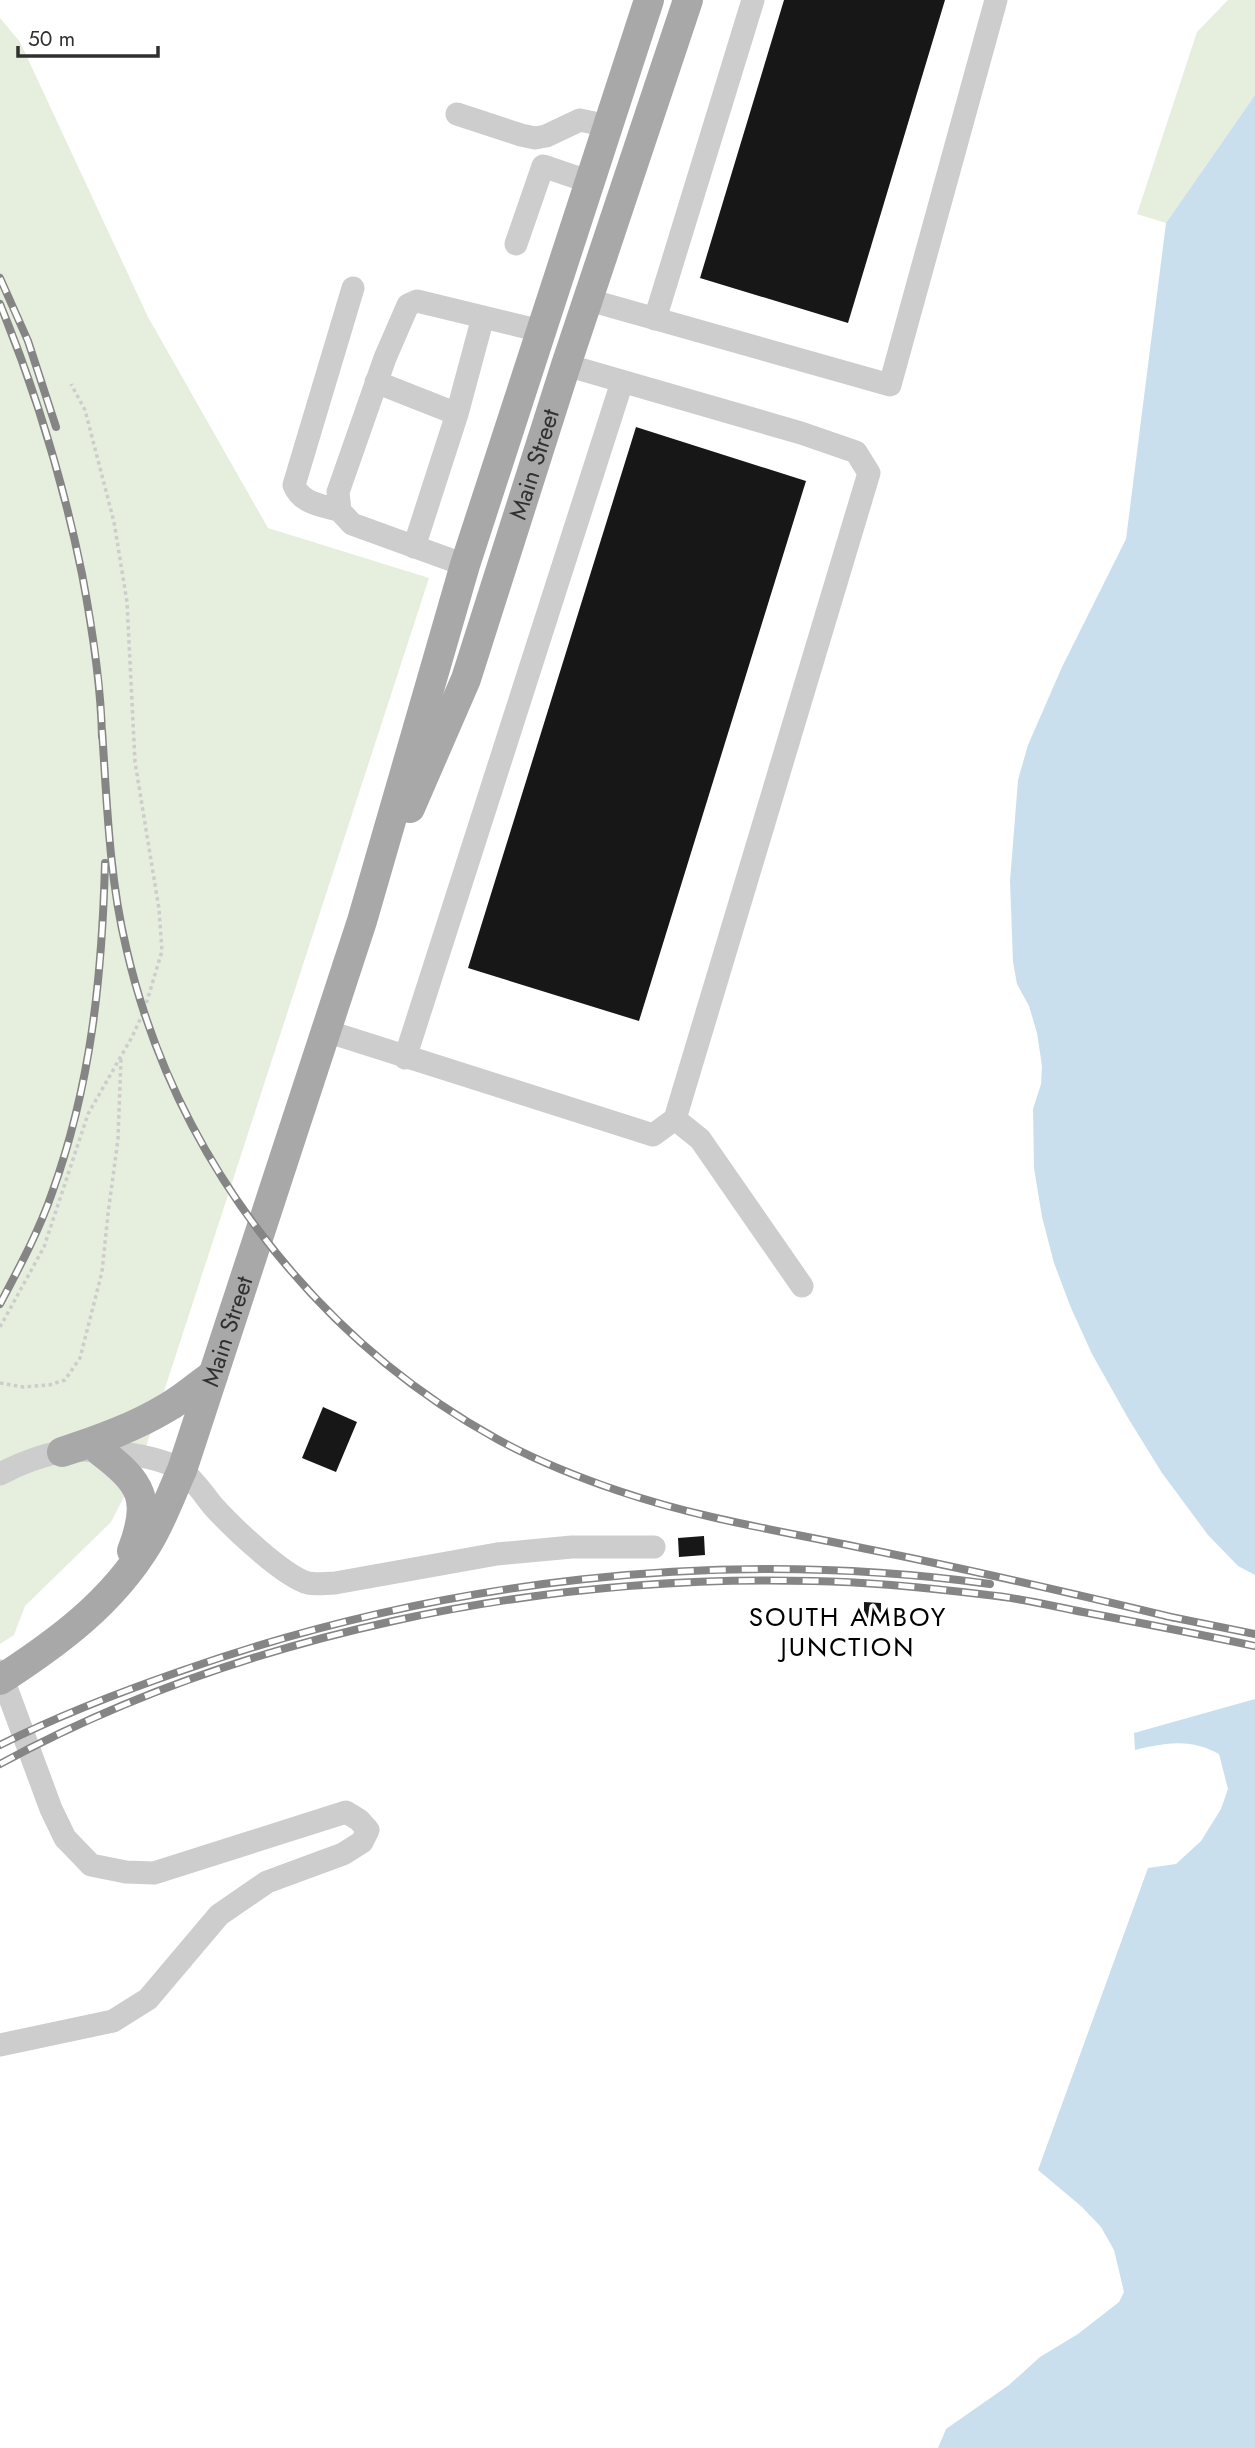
<svg xmlns="http://www.w3.org/2000/svg" width="1255" height="2448" font-family="Jost,sans-serif">
<style>
.green{fill:#e6eede}
.water{fill:#cadfee}
.building{fill:#171717}
.lines{fill:none;stroke-linecap:round;stroke-linejoin:round}
.path{stroke:#cdcdcd;stroke-width:3.5;stroke-dasharray:3.5 3.5;stroke-linecap:butt}
.minor{stroke:#cdcdcd;stroke-width:23}
.major{stroke:#a8a8a8;stroke-width:30}
.rail-casing{stroke:#858585;stroke-width:8}
.rail{stroke:#fff;stroke-width:5;stroke-dasharray:16;stroke-linecap:butt}
.labels{text-anchor:middle;stroke-width:7;stroke-linejoin:round;paint-order:stroke}
.street-label{font-size:24px;fill:#303030;stroke:#fff}
.neighbourhood-label{font-size:26px;letter-spacing:2px;fill:#000;stroke:#fff}
</style>
<rect width="100%" height="100%" fill="#fff"/>
<path class="green" d="M 1228,0 L 1255,0 L 1255,95 L 1166,223 L 1137,214 L 1197,32 Z
M 0,18 L 20,42 L 148,317 L 268,528 L 429,578 L 139,1468 L 111,1522 L 25,1606 L 14,1635 L 0,1644 Z"/>
<path class="water" d="M 1255,95 L 1255,1575 L 1238,1566 L 1208,1535 L 1162,1473 L 1128,1418 L 1092,1354 L 1071,1308 L 1054,1263 L 1042,1217 L 1034,1168 L 1033,1109 L 1041,1084 L 1042,1066 L 1037,1033 L 1029,1006 L 1017,984 L 1013,962 L 1010,881 L 1018,780 L 1028,745 L 1062,667 L 1126,539 L 1166,223 Z
M 1255,1699 L 1255,2448 L 938,2448 L 946,2429 L 1009,2385 L 1040,2357 L 1078,2334 L 1119,2302 L 1124,2292 L 1114,2250 L 1101,2227 L 1082,2207 L 1038,2170 L 1148,1868 L 1176,1864 L 1201,1841 L 1221,1809 L 1228,1789 L 1219,1754 C 1189,1738 1166,1743 1135,1750 L 1134,1733 Z"/>
<path class="building" d="M 784,0 L 945,0 L 848,323 L 700,278 Z
M 636,427 L 806,481 L 639,1021 L 468,968 Z
M 323,1407 L 357,1422 L 336,1472 L 302,1458 Z
M 704,1536 L 705,1555 L 679,1557 L 678,1538 Z
M 864,1602 L 881,1603 L 881,1619 L 864,1618 Z"/>
<g class="lines">
<path class="path" d="M 0,1327 L 44,1247 L 88,1114 L 132,1037 L 144,1011 L 162,951 L 159,909 L 135,762 L 127,602 L 114,522 L 85,410 L 71,384
M 0,1383 L 23,1387 L 49,1385 L 65,1380 L 80,1358 L 102,1272 L 108,1214 L 118,1139 L 121,1059"/>
<path class="minor" d="M 457,114 L 521,135 L 535,138 L 546,136 L 580,120 L 608,126
M 516,244 L 543,166 L 590,182
M 589,300 L 890,385 L 996,0
M 655,319 L 753,0
M 376,382 L 457,414
M 340,511 C 323,505 301,504 294,485 L 353,288
M 414,547 L 457,414 L 483,317
M 465,565 L 352,524 L 340,511 L 338,492 L 385,358 L 408,305 L 417,301 L 541,331
M 326,1031 L 653,1135 L 675,1119 L 869,473 L 856,452 L 801,433 L 566,365
M 405,1058 L 622,382
M 675,1119 L 700,1139 L 802,1286
M 0,1474 C 19,1464 39,1456 60,1452 C 89,1447 157,1454 181,1470 C 193,1478 204,1495 213,1506 C 231,1526 283,1576 308,1583 C 316,1585 326,1583 335,1583 L 497,1554 L 572,1547 L 654,1547
M 0,1671 L 51,1809 L 65,1838 L 91,1865 L 126,1872 L 154,1873 L 346,1812 L 359,1820 L 368,1830 L 362,1842 L 343,1854 L 267,1882 L 219,1915 L 148,1999 L 113,2021 L 0,2045"/>
<g class="major">
<path id="s1" d="M 410,808 L 466,679 L 566,365 L 688,0"/>
<path d="M 100,1451 C 142,1483 152,1499 132,1551"/>
<path d="M 62,1452 C 99,1440 135,1427 168,1407 C 184,1398 198,1385 213,1375"/>
<path id="s2" d="M 0,1680 C 57,1643 112,1603 148,1543 C 162,1520 171,1494 182,1470 L 362,921 L 465,565 L 649,0"/>
</g>
<g class="rail-casing">
<path id="rail" d="M 0,278 L 28,341 L 56,427
M 0,304 C 36,392 63,481 82,574 C 92,627 101,682 102,737
M 102,730 C 107,802 109,876 126,947 C 173,1153 312,1337 497,1439 C 535,1460 578,1477 619,1491 C 698,1518 781,1531 862,1548 C 967,1569 1071,1593 1175,1618
M 0,1304 C 19,1268 39,1231 52,1193 C 91,1085 102,977 105,863
M 1166,1616 L 1255,1634
M 0,1745 C 58,1716 120,1692 181,1671 C 439,1580 719,1547 990,1584
M 0,1764 C 241,1633 540,1574 813,1581 C 871,1582 930,1588 988,1595 C 1020,1598 1052,1606 1083,1612 C 1141,1623 1198,1634 1255,1646"/>
</g>
<use href="#rail" class="rail"/>
</g>
<g class="labels">
<g class="street-label">
<text dy="8" stroke="none"><textPath href="#s1" startOffset="366">Main Street</textPath></text>
<text dy="8" stroke="none"><textPath href="#s2" startOffset="430">Main Street</textPath></text>
</g>
<g class="neighbourhood-label">
<text x="848" y="1626">SOUTH AMBOY<tspan x="848" dy="30">JUNCTION</tspan></text>
</g>
</g>
<path d="M18 46v10h140v-10" fill="none" stroke="#303030" stroke-width="3.5"/>
<text x="28" y="46" font-size="21" fill="#303030" stroke="#ffffff" stroke-width="5" paint-order="stroke">50 m</text>
</svg>
